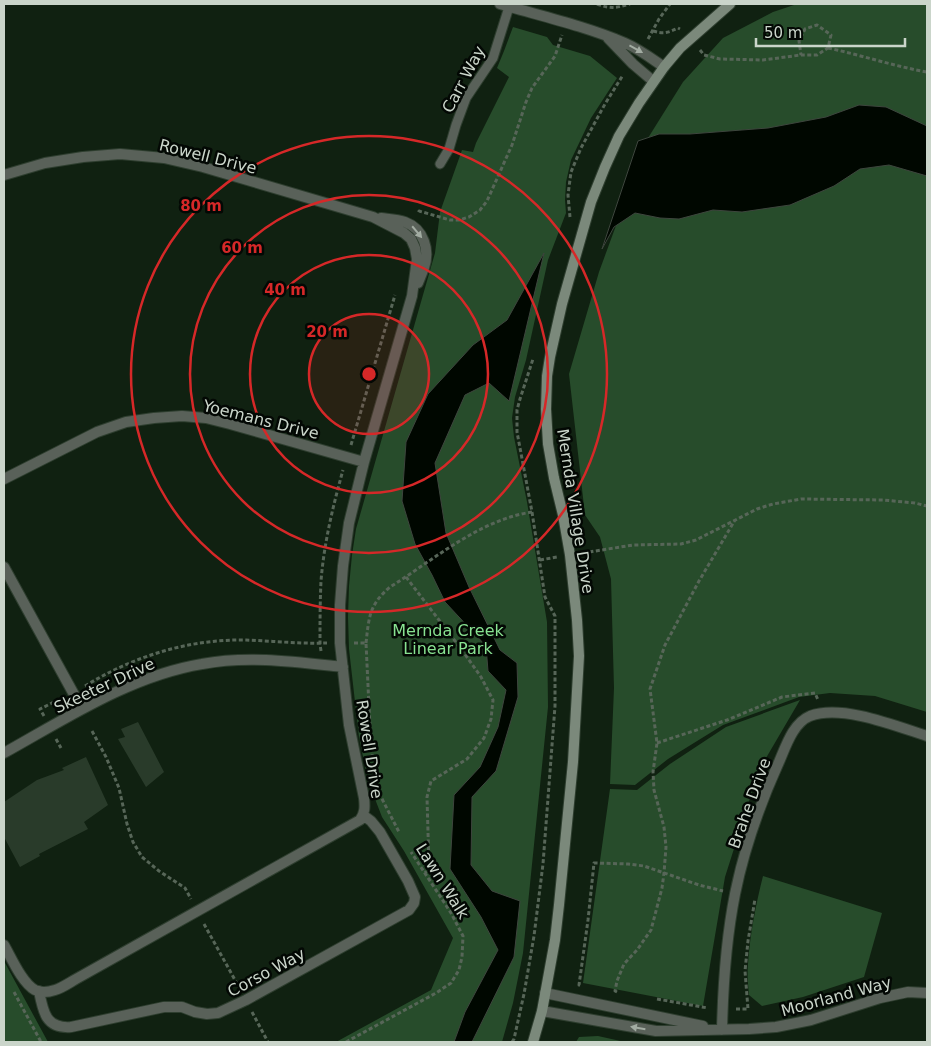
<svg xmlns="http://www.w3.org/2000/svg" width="931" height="1046" font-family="'DejaVu Sans',sans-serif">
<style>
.green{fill:#274c2b}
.water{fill:#000700;stroke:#3d453d}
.building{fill:#293b2a}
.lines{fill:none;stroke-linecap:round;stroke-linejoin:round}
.lane-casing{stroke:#2e3e2f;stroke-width:11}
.street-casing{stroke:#2e3e2f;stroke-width:12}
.secondary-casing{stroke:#2e3e2f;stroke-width:12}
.path{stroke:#576658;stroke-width:3;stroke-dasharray:4 2.5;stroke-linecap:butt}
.lane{stroke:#596159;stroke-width:9}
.street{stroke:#596159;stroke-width:10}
.secondary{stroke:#7b897b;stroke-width:10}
.oneway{fill:#a2aca2}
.ring{fill:none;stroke:#d62828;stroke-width:2.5}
.labels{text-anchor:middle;stroke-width:5;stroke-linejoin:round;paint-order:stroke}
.street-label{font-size:16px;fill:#cad5ca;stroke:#030804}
.park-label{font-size:16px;fill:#88e291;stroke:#030804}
.centre{fill:#d62828;stroke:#030804;stroke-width:2.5}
.ring-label{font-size:15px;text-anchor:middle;font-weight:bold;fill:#d62828;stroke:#030804;stroke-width:5;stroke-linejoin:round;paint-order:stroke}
</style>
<rect width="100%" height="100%" fill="#102111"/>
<path class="green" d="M 797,4 L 927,4 L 927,712 L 875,696 L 830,693 L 799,697 L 723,725 L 668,759 L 635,785 L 610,784 L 614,688 L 611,579 L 600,537 L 585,515 L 569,374 L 599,272 L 648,138 L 683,82 L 723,38 L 773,12 Z
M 513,27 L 547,37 L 553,45 L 590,56 L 617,78 L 591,118 L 571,160 L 566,182 L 565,200 L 566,213 L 548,260 L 526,360 L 515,397 L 512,418 L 514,437 L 527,502 L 547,622 L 548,707 L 523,953 L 513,1003 L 502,1042 L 336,1042 L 431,990 L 453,938 L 404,851 L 382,817 L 368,781 L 359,737 L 349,649 L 348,617 L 349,586 L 352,555 L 356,529 L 435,253 L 440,212 L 462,150 L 473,152 L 476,143 L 509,77 L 497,68 L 504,51 Z
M 800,700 L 759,770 L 725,877 L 703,1006 L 583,983 L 610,789 L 637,790 L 670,764 L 726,727 Z
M 763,876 L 882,913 L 864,977 L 803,997 L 762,1006 L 749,995 C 748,985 747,974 748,964 C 750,934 756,904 763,876 Z
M 4,961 L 48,1042 L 4,1042 Z
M 598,1036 L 625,1042 L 626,1042 L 576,1042 L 579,1037 Z"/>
<path class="water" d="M 859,105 L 886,107 L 927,126 L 927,176 L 889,165 L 860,169 L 834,186 L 790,205 L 742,212 L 713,210 L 679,219 L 660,218 L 635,213 L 614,227 L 602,249 L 638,141 L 659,134 L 690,134 L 768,128 L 826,117 Z
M 544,253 L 509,401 L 489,383 L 465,395 L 435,463 L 446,533 L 469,587 L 500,650 L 517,663 L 518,697 L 496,771 L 472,797 L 471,865 L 492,891 L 520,901 L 514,957 L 472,1042 L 454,1042 L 465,1012 L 498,950 L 481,917 L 450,869 L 454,795 L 480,767 L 498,727 L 506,690 L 488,671 L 486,646 L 445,602 L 432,575 L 415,544 L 402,501 L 406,442 L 428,394 L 473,345 L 507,320 Z"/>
<path class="building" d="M 138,722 L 164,772 L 146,787 L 118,739 L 125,737 L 121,729 Z
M 86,757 L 108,805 L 84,822 L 88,829 L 39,854 L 40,856 L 20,867 L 4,837 L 4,802 L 37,780 L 64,770 L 62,768 Z"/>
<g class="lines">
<g class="lane-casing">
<path id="lane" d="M 440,164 L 449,149 L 456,125 L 466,98 L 493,58 L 509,7"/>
</g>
<g class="street-casing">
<path id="street" d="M 500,4 C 541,16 585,26 625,43 C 639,49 651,58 664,67
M 608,38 L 633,64 L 653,81
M 4,175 L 45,163 L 83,157 L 120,154 L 164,158 L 203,167 L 373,217 L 404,233 L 411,239 L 415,248 L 417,259 L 412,296 L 364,462 L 349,523 L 343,566 L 340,605 L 340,643 L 349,725 L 364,798 C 365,807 365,813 360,820 L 76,979 C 69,983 62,988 55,990 C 49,992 41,993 35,990 C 22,983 11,957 4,945
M 381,218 C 389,219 397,219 405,222 C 424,229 430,250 424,268 C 422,273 420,278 418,283
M 4,479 L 97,432 L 126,422 L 154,418 L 182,416 L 206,418 L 230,424 L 364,462
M 4,567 L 82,709
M 4,753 C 67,718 130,676 202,664 C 248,655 297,662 343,667
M 39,991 C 43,1012 46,1029 71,1027 L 164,1007 L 182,1007 L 195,1012 L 207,1014 L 218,1013 L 246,1000 L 409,910 L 414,903 L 415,897 L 408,881 L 380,832 L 371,821 L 363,815
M 545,993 L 703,1026
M 542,1011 L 656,1031 L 749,1029 L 776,1027 L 811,1020 L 880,998 L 908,992 L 927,993
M 722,1030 C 723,985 726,939 735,894 C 744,849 760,804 779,762 C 786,746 793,723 810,716 C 842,704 896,726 927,736"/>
</g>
<g class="secondary-casing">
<path id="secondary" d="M 533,1042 L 542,1011 L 555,940 L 559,905 L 573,762 L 579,656 L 577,620 L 570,555 L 563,515 L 554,478 L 548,444 L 546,409 L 547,376 L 550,357 L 562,304 L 591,202 L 605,167 L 619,136 L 639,103 L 664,67 L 680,48 L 730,4"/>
</g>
<path class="path" d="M 597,4 C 610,9 617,8 630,4
M 653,31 C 663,34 668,33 678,28 L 680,29
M 648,39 L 659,19 L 670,4
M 828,48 C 861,55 893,66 927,72
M 700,50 L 704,55 L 720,59 L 763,60 L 801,55 L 817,55 L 828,48 L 831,35 L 817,25 L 805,29 L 799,41 L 801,55
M 419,212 L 419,211 L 450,220 L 459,220 L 469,217 L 480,210 L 487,201 L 512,145 L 526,102 L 532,88 L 555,56 L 562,35
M 570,217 L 568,195 L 571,172 L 581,148 L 605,104 L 623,75
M 351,445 L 395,295
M 583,553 L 633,545 L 681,544 L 696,540 L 757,509 L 773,504 L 801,499 L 883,500 L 915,503 L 927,506
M 540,560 L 557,557
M 406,577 L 462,650 L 481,677 L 493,700 L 491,719 L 484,738 L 467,759 L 431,781 L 427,797 L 429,867 L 425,873
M 354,643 L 366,643 L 371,749 L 373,759
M 366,643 C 369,617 369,605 390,587 C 435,559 479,520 532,512
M 321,651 L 320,644 C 320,623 320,602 321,581 C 324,543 333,506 343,470
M 85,686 C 134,656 189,639 246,640 C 273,641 300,644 327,643
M 44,716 L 40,709 L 60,699
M 92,731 L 106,757 L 119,788 L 127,824 L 133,842 L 142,857 L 159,871 L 185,888 L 191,899
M 56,739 L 61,748
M 657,743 L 727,720 L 782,697 L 815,693 L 818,700
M 379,793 L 399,832
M 204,924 L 240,989
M 580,985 L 579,985 L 588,920 L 594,863 L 628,864 L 644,866 L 699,885 L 723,891
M 14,992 L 41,1042
M 617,992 L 615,991 L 617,981 L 624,964 L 637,950 L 651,930 L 662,888 L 664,873 L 666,847 L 664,827 L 654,790 L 653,772 L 657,743 L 650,689 L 665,645 L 699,581 L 735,520
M 657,999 L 708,1008
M 736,1009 L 748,1009 L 745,971 L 748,941 L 755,899
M 252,1012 L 268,1042
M 346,1042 L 436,993 L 451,983 L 459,970 L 462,957 L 463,936 L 451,913 L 411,852
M 512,1042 L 514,1039 L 524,994 L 534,936 L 543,864 L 555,706 L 555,616 L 545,597 L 532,512 L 517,432 L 517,410 L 520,399 L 533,359"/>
<use href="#lane" class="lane"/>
<use href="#street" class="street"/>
<use href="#secondary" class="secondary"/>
</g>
<defs><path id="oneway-solid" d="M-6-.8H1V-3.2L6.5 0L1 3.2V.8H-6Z" transform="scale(1.25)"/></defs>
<g class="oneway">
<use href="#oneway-solid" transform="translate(636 49) rotate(29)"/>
<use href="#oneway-solid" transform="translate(417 232) rotate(50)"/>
<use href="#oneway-solid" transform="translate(638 1028) rotate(-170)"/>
</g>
<circle cx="369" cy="374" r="60" fill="#d62828" fill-opacity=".12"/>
<g class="ring">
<circle cx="369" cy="374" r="60"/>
<circle cx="369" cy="374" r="119"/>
<circle cx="369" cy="374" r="179"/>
<circle cx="369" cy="374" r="238"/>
</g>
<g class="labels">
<g class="street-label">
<text transform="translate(463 79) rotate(-62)" y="6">Carr Way</text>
<text transform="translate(208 156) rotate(14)" y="6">Rowell Drive</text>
<text transform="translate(261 419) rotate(14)" y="6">Yoemans Drive</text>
<text transform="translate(576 511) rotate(81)" y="6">Mernda Village Drive</text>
<text transform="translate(104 685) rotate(-25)" y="6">Skeeter Drive</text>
<text transform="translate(370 749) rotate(81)" y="6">Rowell Drive</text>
<text transform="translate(749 803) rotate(-70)" y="6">Brahe Drive</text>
<text transform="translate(443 881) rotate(58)" y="6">Lawn Walk</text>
<text transform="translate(266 972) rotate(-28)" y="6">Corso Way</text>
<text transform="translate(836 996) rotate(-15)" y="6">Moorland Way</text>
</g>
<g class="park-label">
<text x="448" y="636">Mernda Creek<tspan x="448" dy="18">Linear Park</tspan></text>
</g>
</g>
<circle cx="369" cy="374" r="8" class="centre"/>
<g class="ring-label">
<text x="201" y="211">80 m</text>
<text x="242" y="253">60 m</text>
<text x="285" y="295">40 m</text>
<text x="327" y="337">20 m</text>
</g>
<rect width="931" height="1046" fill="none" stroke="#cad5ca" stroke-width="10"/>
<path d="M756 38v8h149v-8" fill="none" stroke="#cad5ca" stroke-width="2.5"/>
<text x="764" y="38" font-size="15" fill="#cad5ca" stroke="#030804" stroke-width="4" paint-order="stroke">50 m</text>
</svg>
